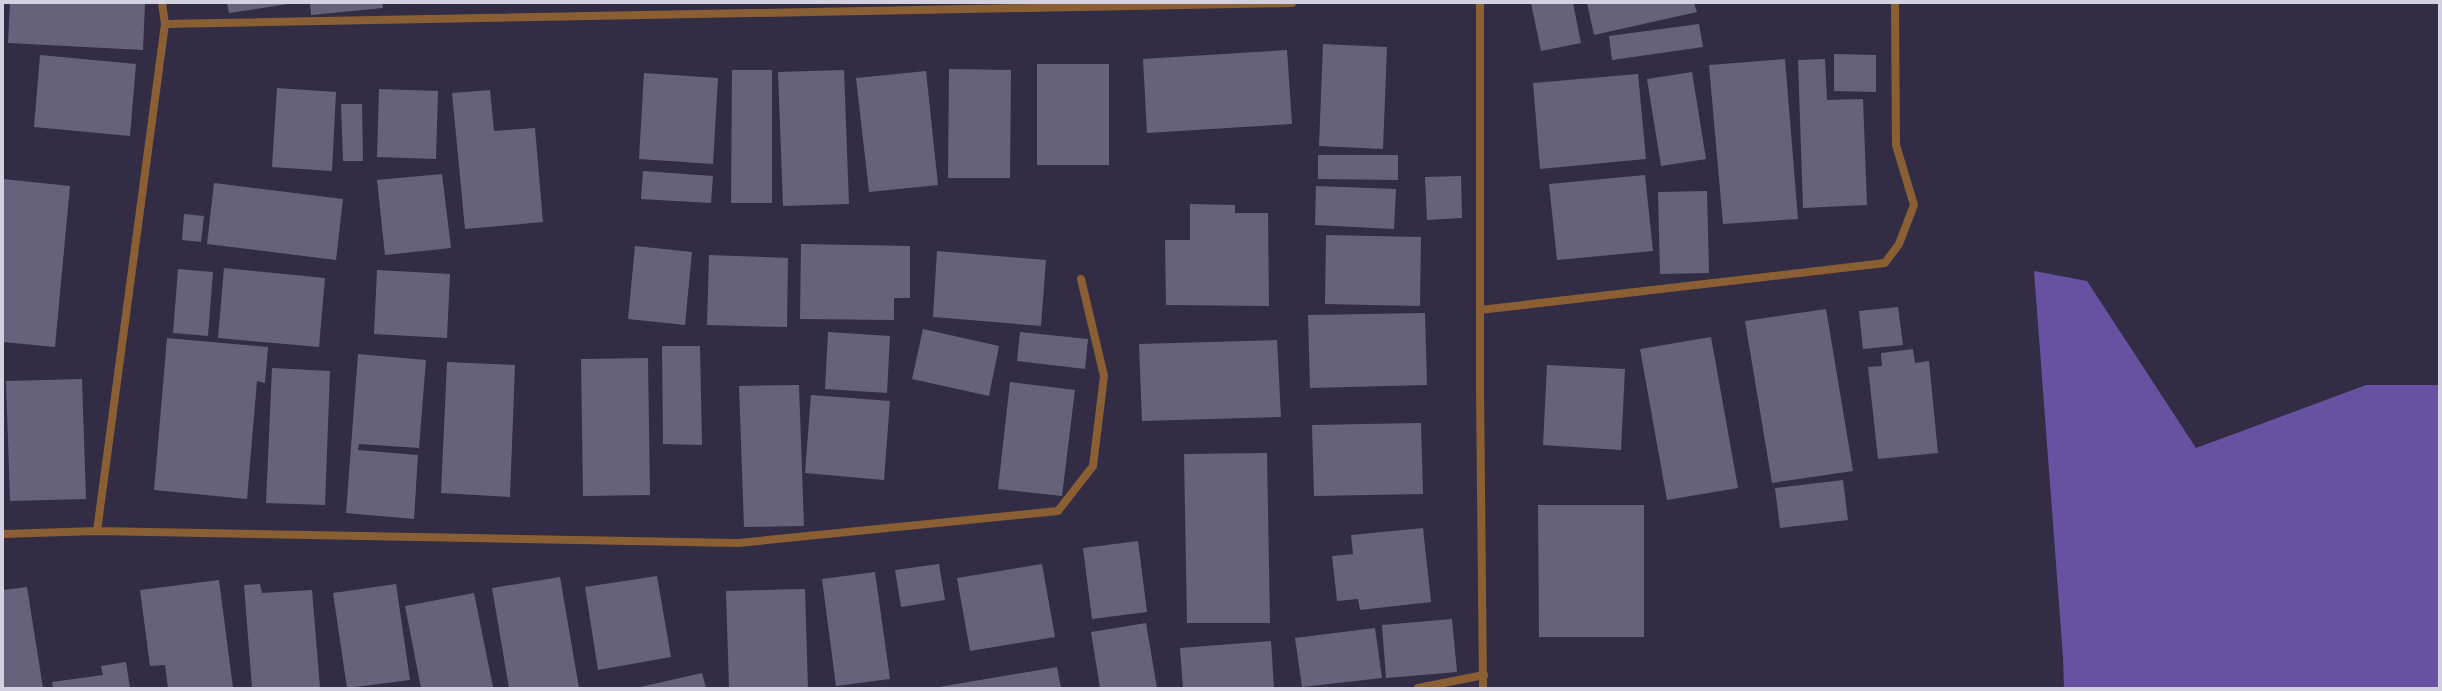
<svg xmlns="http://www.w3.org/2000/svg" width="2442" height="691" font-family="'Fira Sans',sans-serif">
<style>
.forest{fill:#6652a1}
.building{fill:#67627b}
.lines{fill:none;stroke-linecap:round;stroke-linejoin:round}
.street{stroke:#8a5f33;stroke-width:8}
</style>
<rect width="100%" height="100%" fill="#322d44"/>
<path class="forest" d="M 2034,271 L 2087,281 L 2196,448 L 2366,385 L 2439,385 L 2439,688 L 2064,688 L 2063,657 Z"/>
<path class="building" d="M 10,3 L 145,3 L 143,50 L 8,43 Z
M 227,3 L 288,3 L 288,4 L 229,13 Z
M 310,3 L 382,3 L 383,8 L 311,15 Z
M 1531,3 L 1573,3 L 1581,43 L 1541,51 Z
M 1587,3 L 1694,3 L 1697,12 L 1594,35 Z
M 1699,24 L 1703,47 L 1612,60 L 1609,36 Z
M 1323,44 L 1387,47 L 1383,149 L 1319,146 Z
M 1287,50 L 1292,124 L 1147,133 L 1143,59 Z
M 1834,54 L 1876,55 L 1876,92 L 1834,91 Z
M 40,55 L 136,64 L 130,136 L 34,127 Z
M 1785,59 L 1798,219 L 1723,224 L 1709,65 Z
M 1825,59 L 1827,100 L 1863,99 L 1867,205 L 1803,208 L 1798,60 Z
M 1037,64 L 1109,64 L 1109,165 L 1037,165 Z
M 949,69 L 1011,70 L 1010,178 L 948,178 Z
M 732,70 L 772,70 L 772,203 L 731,203 Z
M 844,70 L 849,204 L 783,206 L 778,72 Z
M 926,71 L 938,185 L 869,192 L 856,78 Z
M 1692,72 L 1706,159 L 1661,166 L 1647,79 Z
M 644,73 L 718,78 L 713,164 L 639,159 Z
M 1638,74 L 1646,159 L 1540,169 L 1533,83 Z
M 277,88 L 336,92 L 332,171 L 272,167 Z
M 379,89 L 438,91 L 436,159 L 377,157 Z
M 490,90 L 494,131 L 535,128 L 543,222 L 465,229 L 452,93 Z
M 341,104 L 362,104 L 363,161 L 343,161 Z
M 1318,155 L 1398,155 L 1398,180 L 1318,179 Z
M 643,171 L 713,176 L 711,203 L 641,199 Z
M 442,174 L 451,248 L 385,255 L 377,180 Z
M 1645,175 L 1653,251 L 1557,260 L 1549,184 Z
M 1461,176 L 1462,218 L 1427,220 L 1425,177 Z
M 3,179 L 70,186 L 55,347 L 3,342 Z
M 214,183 L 343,199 L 336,260 L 207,244 Z
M 1316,186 L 1396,189 L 1394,229 L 1315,225 Z
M 1707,191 L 1709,273 L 1660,274 L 1658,192 Z
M 1190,204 L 1235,205 L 1235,213 L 1268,213 L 1269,306 L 1166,305 L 1165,240 L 1190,240 Z
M 184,214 L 204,216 L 201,242 L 182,240 Z
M 1326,235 L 1421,237 L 1420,306 L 1325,304 Z
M 801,244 L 910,246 L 910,298 L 894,298 L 894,320 L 800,319 Z
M 635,246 L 692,252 L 685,325 L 628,319 Z
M 937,251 L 1046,260 L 1041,326 L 933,317 Z
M 709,255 L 788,258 L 787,327 L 707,325 Z
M 224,268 L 325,278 L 319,347 L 218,338 Z
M 178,269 L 213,272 L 208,336 L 173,333 Z
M 377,270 L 450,274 L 447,338 L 374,334 Z
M 1898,307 L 1903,345 L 1863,349 L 1859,311 Z
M 1826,309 L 1853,471 L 1772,483 L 1745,321 Z
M 1425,313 L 1427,385 L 1310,388 L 1308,315 Z
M 923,329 L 999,346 L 989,396 L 912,379 Z
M 828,332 L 890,336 L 887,393 L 825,389 Z
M 1020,332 L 1088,339 L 1085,369 L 1017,361 Z
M 1711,337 L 1738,488 L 1667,500 L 1640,349 Z
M 167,338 L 268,347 L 265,383 L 257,381 L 247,499 L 154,490 Z
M 1277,340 L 1281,417 L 1142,421 L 1139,344 Z
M 662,346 L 700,346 L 702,445 L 663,444 Z
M 1913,349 L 1915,363 L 1929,361 L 1938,453 L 1878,459 L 1868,367 L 1882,366 L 1881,353 Z
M 358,354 L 426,360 L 419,448 L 359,444 L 358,450 L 418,455 L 414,519 L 346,513 Z
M 648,358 L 650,495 L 583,496 L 581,359 Z
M 447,362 L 515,365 L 510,497 L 441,493 Z
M 1547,365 L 1625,369 L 1621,450 L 1543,445 Z
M 272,368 L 330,371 L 325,505 L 266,503 Z
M 82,379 L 86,499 L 10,501 L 6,381 Z
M 1010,382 L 1075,390 L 1062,496 L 998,489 Z
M 799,385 L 804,526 L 744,527 L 739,386 Z
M 811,395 L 890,401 L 884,480 L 805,473 Z
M 1421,423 L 1423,494 L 1314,496 L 1312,425 Z
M 1267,453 L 1270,623 L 1187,623 L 1184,454 Z
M 1843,480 L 1848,520 L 1780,528 L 1775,488 Z
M 1538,505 L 1644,505 L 1644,637 L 1539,637 Z
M 1423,528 L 1431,602 L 1360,610 L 1358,599 L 1337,601 L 1332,556 L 1353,554 L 1351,535 Z
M 1138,541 L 1147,612 L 1092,619 L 1083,548 Z
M 939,564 L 945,600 L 901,607 L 895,570 Z
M 1042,564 L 1055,637 L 970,651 L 957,578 Z
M 875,572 L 890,679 L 836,686 L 822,579 Z
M 657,576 L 671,657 L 598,670 L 585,587 Z
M 560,577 L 579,688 L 509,688 L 492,588 Z
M 219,580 L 233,688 L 168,688 L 165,665 L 150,666 L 140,590 Z
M 260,584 L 262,593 L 312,590 L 320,688 L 252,688 L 244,585 Z
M 396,584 L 410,680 L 347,688 L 333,593 Z
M 27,587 L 43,688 L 3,688 L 3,590 Z
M 805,589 L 808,688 L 729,688 L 726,591 Z
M 474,593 L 493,687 L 421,688 L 405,606 Z
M 1452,619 L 1457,672 L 1386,678 L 1382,625 Z
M 1146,623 L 1157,688 L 1100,688 L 1091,632 Z
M 1375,628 L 1382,678 L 1302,687 L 1295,638 Z
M 1271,641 L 1274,688 L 1183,688 L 1180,648 Z
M 126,662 L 130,688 L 53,688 L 52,682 L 103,675 L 101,666 Z
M 1057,667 L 1061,688 L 939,688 L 939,687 Z
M 702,673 L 706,688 L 640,688 L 640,687 Z"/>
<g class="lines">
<path class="street" d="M 1480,3 L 1480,389 L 1483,688
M 165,24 L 1292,3
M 1480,310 L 1885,263 L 1899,244 L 1914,205 L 1896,145 L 1895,3
M 97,531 L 165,24 L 162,3
M 3,534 L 97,531 L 738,543 L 1058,511 L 1093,466 L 1104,376 L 1081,279
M 1418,688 L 1484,675"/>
</g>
<rect width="2442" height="691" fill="none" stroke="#d3d1df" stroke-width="8"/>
</svg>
